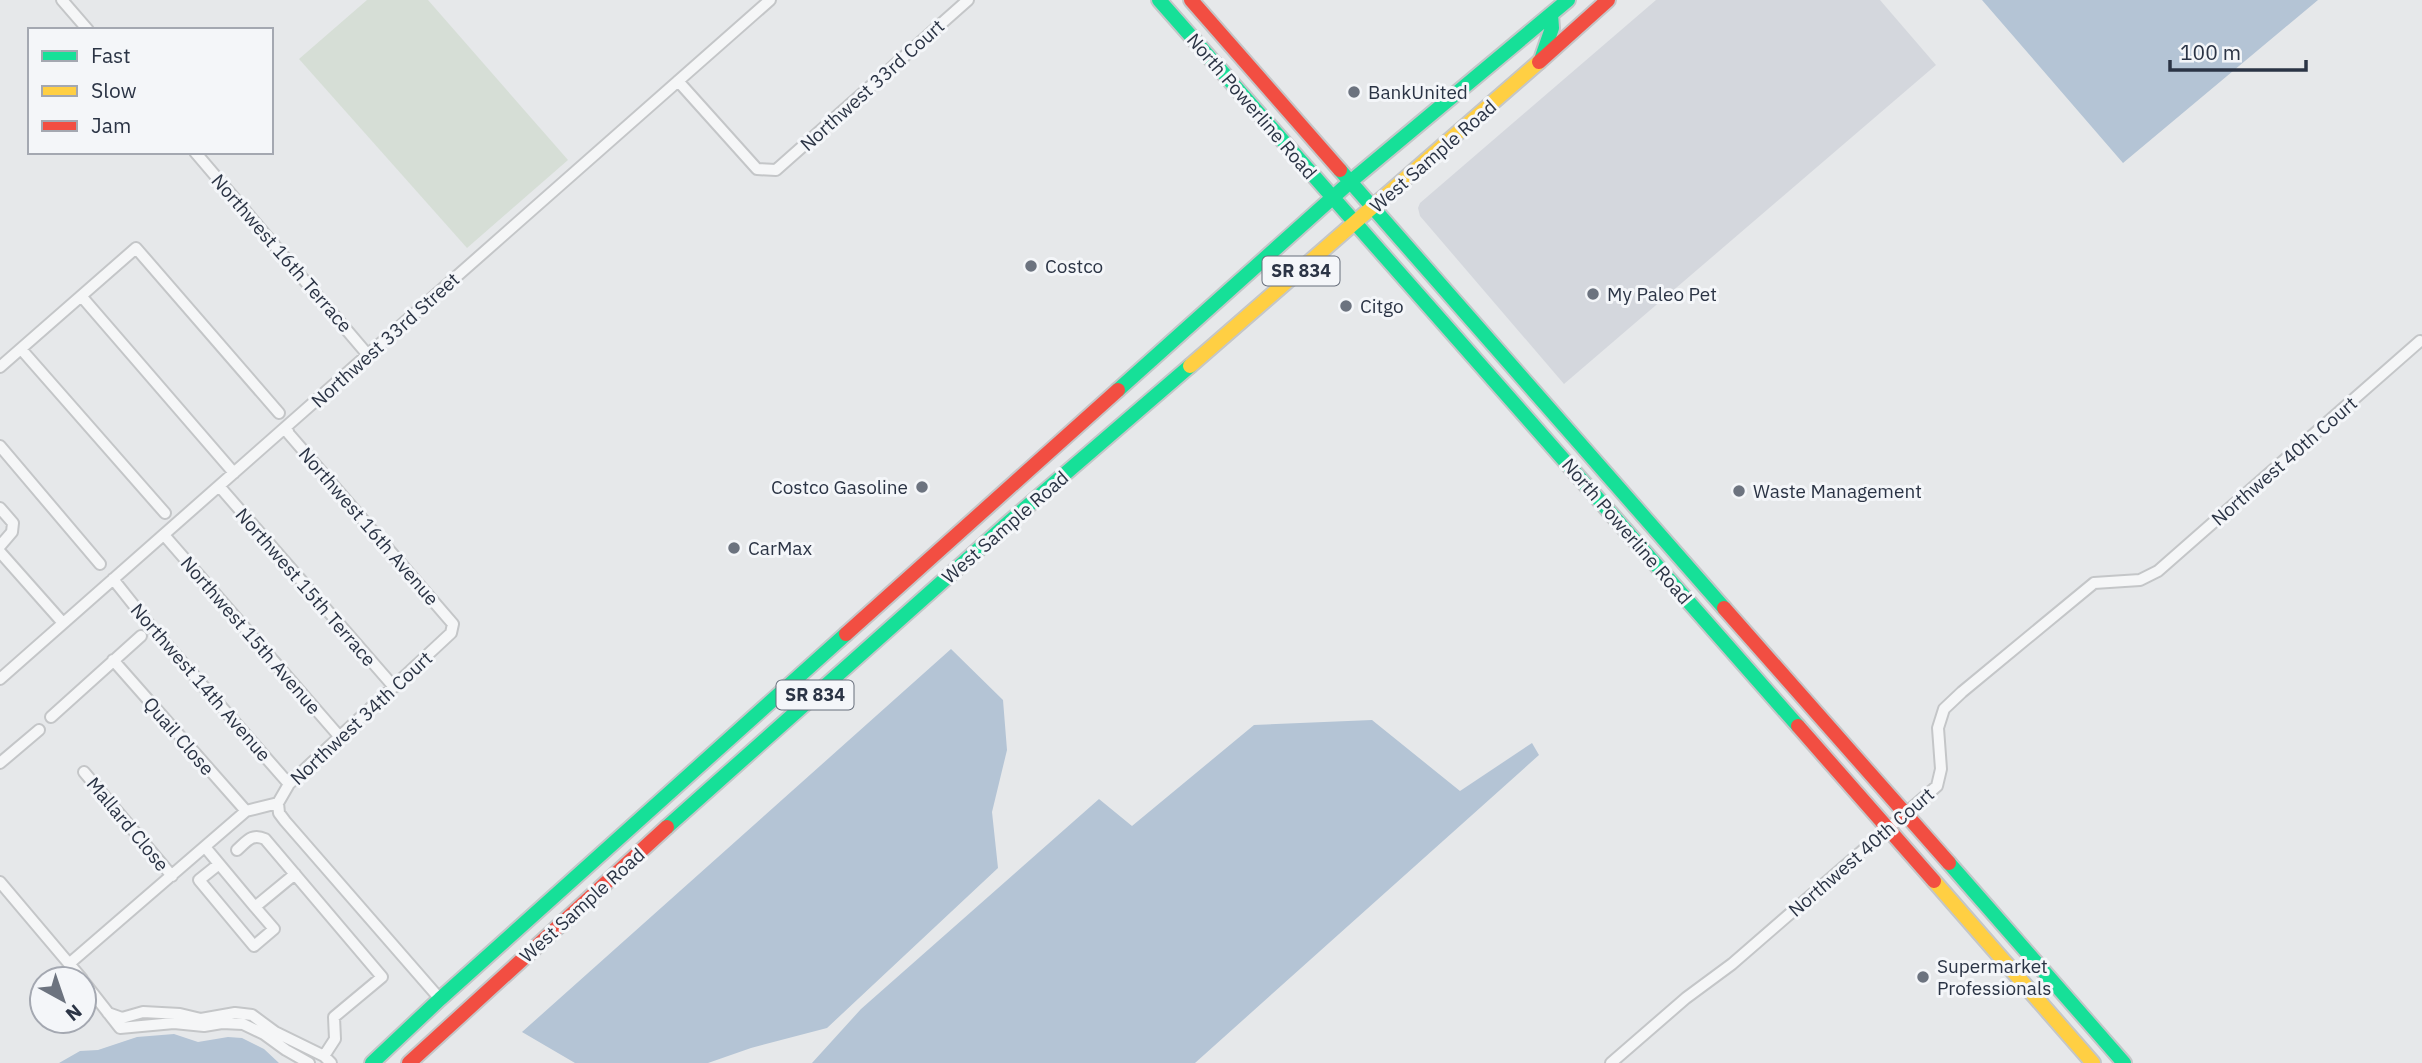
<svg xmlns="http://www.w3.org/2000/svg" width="2422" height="1063" font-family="'IBM Plex Sans',sans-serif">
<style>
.built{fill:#d4d7dd}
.green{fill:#d6ded6}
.water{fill:#b4c4d5}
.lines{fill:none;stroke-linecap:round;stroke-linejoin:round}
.street-casing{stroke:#c4c6c8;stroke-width:14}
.fast-casing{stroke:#c4c6c8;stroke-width:18}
.slow-casing{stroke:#c4c6c8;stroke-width:18}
.jam-casing{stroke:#c4c6c8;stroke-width:18}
.street{stroke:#f5f6f7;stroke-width:10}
.fast{stroke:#16e098;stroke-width:14}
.slow{stroke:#ffcf43;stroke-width:14}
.jam{stroke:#f24e42;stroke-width:14}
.poi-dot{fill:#6c737f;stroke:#f4f6f9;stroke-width:2.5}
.labels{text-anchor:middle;stroke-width:6;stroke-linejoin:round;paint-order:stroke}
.shield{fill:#f4f6f9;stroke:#676e7b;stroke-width:2}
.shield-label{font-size:18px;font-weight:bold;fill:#2b3445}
.street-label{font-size:19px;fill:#2b3445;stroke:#f4f6f9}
.poi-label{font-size:19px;fill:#2b3445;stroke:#f4f6f9;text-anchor:start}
</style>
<rect width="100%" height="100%" fill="#e6e8ea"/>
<path class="built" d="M 1656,0 L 1880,0 L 1936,65 L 1564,384 L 1420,216 L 1418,208 L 1420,203 Z"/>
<path class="green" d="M 367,0 L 428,0 L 568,160 L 467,248 L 299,59 Z"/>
<path class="water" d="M 1982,0 L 2318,0 L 2123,163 Z
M 951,649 L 1003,700 L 1007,750 L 992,812 L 998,868 L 827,1028 L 751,1048 L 708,1063 L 575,1063 L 522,1032 Z
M 1372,720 L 1460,791 L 1532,743 L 1539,755 L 1195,1063 L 812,1063 L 861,1009 L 1099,799 L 1132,826 L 1254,725 Z
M 174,1034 L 198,1042 L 228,1037 L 242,1038 L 264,1049 L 279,1063 L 59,1063 L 80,1051 L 98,1050 L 137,1037 Z"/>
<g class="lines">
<g class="street-casing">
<path id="street" d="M 62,0 L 88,30
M 678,81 L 757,169 L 776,170 L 968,0
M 195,152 L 368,355
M 82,297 L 234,473
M 21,349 L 165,513
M 0,367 L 136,248 L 279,413
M 0,446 L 100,564
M 219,486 L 394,687
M 0,508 L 13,523 L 12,532 L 0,546
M 164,535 L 339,736
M 0,552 L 63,623
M 113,579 L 148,623 L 289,784
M 113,660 L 246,811
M 0,679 L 770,0
M 51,717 L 141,636
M 0,763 L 39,730
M 84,772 L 172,876
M 278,803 L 279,813 L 285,821 L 440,999
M 205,847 L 255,907
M 237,850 C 247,841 252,833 265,839 L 382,977 L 334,1017 L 335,1039 L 324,1056
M 219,864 L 199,880 L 254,946 L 274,929 L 255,907 L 295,874
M 0,882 L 82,979
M 70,963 L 246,811 L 278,803 L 289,784 L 451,633 L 453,624 L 289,434 L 286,427
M 84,982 L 120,1028 L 174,1023 L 204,1026 L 222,1023 L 243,1024 L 264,1034 L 286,1050 L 309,1063
M 108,1013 L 122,1018 L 143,1012 L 180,1014 L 201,1019 L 235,1013 L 252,1015 L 275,1032 L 324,1056 L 331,1063
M 1611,1063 L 1686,998 L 1732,964 L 1937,786 L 1941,769 L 1938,728 L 1944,709 L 1962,692 L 2094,583 L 2140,580 L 2158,571 L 2420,341"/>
</g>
<g class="fast-casing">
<path id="fast" d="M 1159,0 L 1798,726
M 1542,57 L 1552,28 L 1551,14
M 1340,170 L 1724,608
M 1118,390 L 1350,182 L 1568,0
M 667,827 L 1008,523 L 1190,366
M 1949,863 L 2124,1063
M 372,1063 L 440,999 L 846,634"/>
</g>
<g class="slow-casing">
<path id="slow" d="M 1190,366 L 1539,62
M 1934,881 L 2093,1063"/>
</g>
<g class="jam-casing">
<path id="jam" d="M 1191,0 L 1340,170
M 1539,62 L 1608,0
M 1724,608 L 1949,863
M 846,634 L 1118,390
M 1798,726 L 1934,881
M 409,1063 L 667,827"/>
</g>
<use href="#street" class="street"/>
<use href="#fast" class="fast"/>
<use href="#slow" class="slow"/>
<use href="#jam" class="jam"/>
</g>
<g class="poi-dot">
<circle cx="1354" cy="92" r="7"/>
<circle cx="1031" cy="266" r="7"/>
<circle cx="1593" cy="294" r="7"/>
<circle cx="1346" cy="306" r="7"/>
<circle cx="922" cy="487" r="7"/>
<circle cx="1739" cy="491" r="7"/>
<circle cx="734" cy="548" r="7"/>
<circle cx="1923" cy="977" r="7"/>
</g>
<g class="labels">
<g class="shield">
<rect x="1262.5" y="256.5" width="77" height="29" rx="5"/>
<rect x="776.5" y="680.5" width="77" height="29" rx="5"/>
</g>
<g class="shield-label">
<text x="1301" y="277">SR 834</text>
<text x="815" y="701">SR 834</text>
</g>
<g class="street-label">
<text transform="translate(872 85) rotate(-42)" y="7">Northwest 33rd Court</text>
<text transform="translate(1252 106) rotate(49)" y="7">North Powerline Road</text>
<text transform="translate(1433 156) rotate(-41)" y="7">West Sample Road</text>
<text transform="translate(282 253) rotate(49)" y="7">Northwest 16th Terrace</text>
<text transform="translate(385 340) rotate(-42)" y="7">Northwest 33rd Street</text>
<text transform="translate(2284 461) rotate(-41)" y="7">Northwest 40th Court</text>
<text transform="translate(369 526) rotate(49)" y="7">Northwest 16th Avenue</text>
<text transform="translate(1005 527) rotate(-41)" y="7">West Sample Road</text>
<text transform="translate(1627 531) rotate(49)" y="7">North Powerline Road</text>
<text transform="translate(306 587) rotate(49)" y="7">Northwest 15th Terrace</text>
<text transform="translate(251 635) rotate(49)" y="7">Northwest 15th Avenue</text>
<text transform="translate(201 682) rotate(49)" y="7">Northwest 14th Avenue</text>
<text transform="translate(361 718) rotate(-43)" y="7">Northwest 34th Court</text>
<text transform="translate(179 736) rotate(49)" y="7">Quail Close</text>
<text transform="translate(128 824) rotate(50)" y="7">Mallard Close</text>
<text transform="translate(1861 852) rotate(-41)" y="7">Northwest 40th Court</text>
<text transform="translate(582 905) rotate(-42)" y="7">West Sample Road</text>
</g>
<g class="poi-label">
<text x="1368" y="99">BankUnited</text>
<text x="1045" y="273">Costco</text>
<text x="1607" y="301">My Paleo Pet</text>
<text x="1360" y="313">Citgo</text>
<text x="908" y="494" text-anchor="end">Costco Gasoline</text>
<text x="1753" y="498">Waste Management</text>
<text x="748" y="555">CarMax</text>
<text x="1937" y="973">Supermarket<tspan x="1937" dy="22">Professionals</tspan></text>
</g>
</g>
<rect x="28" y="28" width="245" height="126" fill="#f4f6f9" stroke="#a4a8b1" stroke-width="2"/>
<rect x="42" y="51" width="35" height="10" fill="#16e098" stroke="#a4a8b1" stroke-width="2"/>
<text x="91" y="63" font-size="21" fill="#2b3445">Fast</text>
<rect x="42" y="86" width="35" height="10" fill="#ffcf43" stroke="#a4a8b1" stroke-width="2"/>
<text x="91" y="98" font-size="21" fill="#2b3445">Slow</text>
<rect x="42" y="121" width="35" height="10" fill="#f24e42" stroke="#a4a8b1" stroke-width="2"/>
<text x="91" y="133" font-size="21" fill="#2b3445">Jam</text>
<g transform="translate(63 1000) rotate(140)"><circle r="33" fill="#f4f6f9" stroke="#a4a8b1" stroke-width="2"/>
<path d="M0-5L12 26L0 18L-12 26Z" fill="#6c737f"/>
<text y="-10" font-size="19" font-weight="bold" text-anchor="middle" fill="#2b3445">N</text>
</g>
<path d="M2170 60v10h136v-10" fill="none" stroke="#2b3445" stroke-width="3.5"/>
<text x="2180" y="60" font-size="21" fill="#2b3445" stroke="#f4f6f9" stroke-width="5" paint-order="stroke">100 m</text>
</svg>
